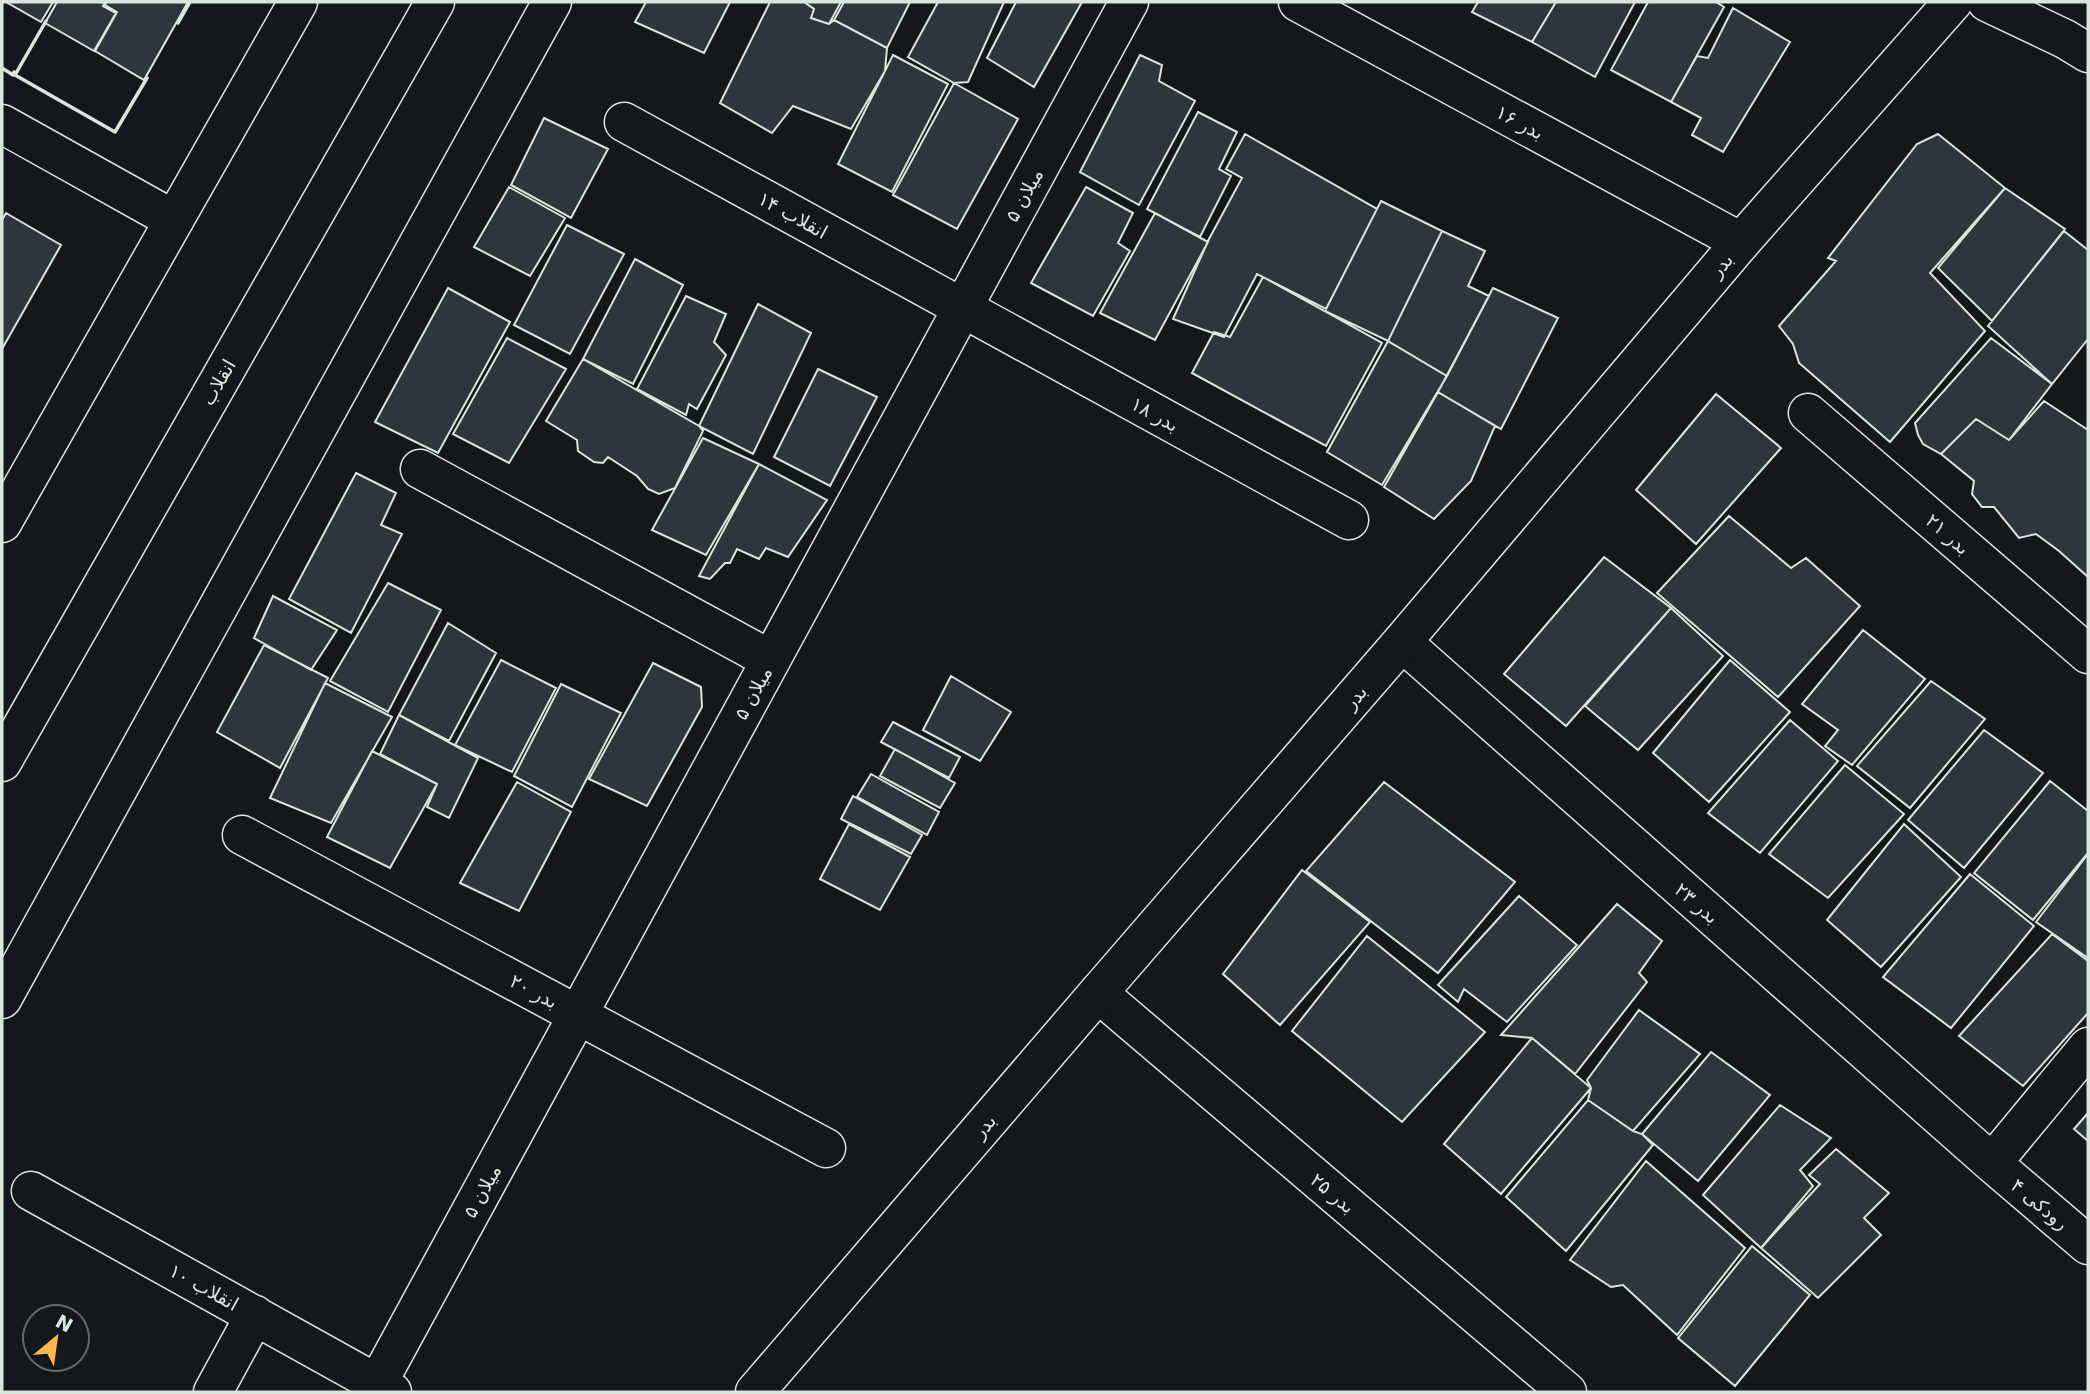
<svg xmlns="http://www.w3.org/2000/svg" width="2090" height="1394" font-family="'DejaVu Sans',Vazirmatn,sans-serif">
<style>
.building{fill:#2c363c;stroke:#d8e6dc;stroke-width:2}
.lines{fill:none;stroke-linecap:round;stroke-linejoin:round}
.street-casing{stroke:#d8e6dc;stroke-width:41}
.secondary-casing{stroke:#d8e6dc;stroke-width:41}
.street{stroke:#14181c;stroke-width:38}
.secondary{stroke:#14181c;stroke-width:38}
.wall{stroke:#d8e6dc;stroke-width:3.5}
.labels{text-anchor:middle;stroke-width:5;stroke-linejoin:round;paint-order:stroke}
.street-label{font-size:19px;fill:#d8e6dc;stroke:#14181c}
</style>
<rect width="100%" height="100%" fill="#14181c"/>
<path class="building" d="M 6,2 L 53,2 L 41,22 Z
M 57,2 L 105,2 L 103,6 L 116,13 L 94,51 L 45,23 Z
M 107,2 L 188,2 L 144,80 L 95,51 L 117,12 L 105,5 Z
M 646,2 L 730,2 L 704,53 L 635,22 Z
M 770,2 L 804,2 L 814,9 L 811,18 L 829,24 L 834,20 L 887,48 L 885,71 L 851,129 L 793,106 L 772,133 L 720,103 Z
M 804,2 L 841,2 L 829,24 L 811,18 L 814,9 Z
M 844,2 L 910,2 L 887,48 L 834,20 Z
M 938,2 L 1004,2 L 968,82 L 954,83 L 908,57 Z
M 1016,2 L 1082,2 L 1034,87 L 987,58 Z
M 1478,2 L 1556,2 L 1532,42 L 1472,12 Z
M 1556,2 L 1635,2 L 1595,77 L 1532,42 Z
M 1648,2 L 1716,2 L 1724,7 L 1671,102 L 1611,70 Z
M 1733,8 L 1790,42 L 1723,152 L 1692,135 L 1701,118 L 1671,102 L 1697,56 L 1708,58 Z
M 893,55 L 948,84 L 892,192 L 838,164 Z
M 1140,55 L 1162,65 L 1159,81 L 1195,101 L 1139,205 L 1080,172 Z
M 954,83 L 1018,119 L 957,229 L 893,195 Z
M 1198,112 L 1237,132 L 1219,169 L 1231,176 L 1200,237 L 1147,209 Z
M 544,118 L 608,149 L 571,218 L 511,185 Z
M 1245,134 L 1377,209 L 1326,309 L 1257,274 L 1224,337 L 1173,319 L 1209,239 L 1242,178 L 1226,169 Z
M 1938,134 L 2005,188 L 1930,273 L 1985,331 L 1890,442 L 1799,363 L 1793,344 L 1779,326 L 1836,261 L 1828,258 L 1917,144 Z
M 509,187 L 565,218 L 530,276 L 474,247 Z
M 1086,187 L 1133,213 L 1118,243 L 1130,251 L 1093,316 L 1031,283 Z
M 2005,188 L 2065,229 L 1992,321 L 1938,268 Z
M 1381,201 L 1442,231 L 1388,341 L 1325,311 Z
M 6,213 L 61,245 L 2,349 L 2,220 Z
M 1155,213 L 1208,242 L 1155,340 L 1100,313 Z
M 567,225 L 624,254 L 570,354 L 514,325 Z
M 1442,231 L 1485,251 L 1468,286 L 1489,296 L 1447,376 L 1388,341 Z
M 2064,231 L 2088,250 L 2088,339 L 2052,384 L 1988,326 Z
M 635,259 L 683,285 L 633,384 L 583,359 Z
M 1263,277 L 1382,343 L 1326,446 L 1192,373 L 1214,332 L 1230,337 Z
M 448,288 L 510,322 L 438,453 L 375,422 Z
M 1493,288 L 1558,318 L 1501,429 L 1438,392 Z
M 686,296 L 726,314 L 714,342 L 726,355 L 697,409 L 689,404 L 686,415 L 637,389 Z
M 758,304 L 811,333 L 753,454 L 699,426 Z
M 507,338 L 566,369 L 509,463 L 453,434 Z
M 1991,338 L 2052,384 L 2009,440 L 1976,419 L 1941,454 L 1923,444 L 1918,435 L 1915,423 Z
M 1388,341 L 1447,376 L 1382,485 L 1327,452 Z
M 583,359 L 699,426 L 703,431 L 675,488 L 659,494 L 648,489 L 637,476 L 608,457 L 603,463 L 594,462 L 578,451 L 577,440 L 546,421 Z
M 818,369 L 877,397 L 830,486 L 774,457 Z
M 1438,392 L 1495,426 L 1471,481 L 1434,519 L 1384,487 Z
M 1716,394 L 1781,448 L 1696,544 L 1636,490 Z
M 2044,401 L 2088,430 L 2088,577 L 2059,551 L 2036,534 L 2019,538 L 1994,507 L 1982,507 L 1972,494 L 1974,481 L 1941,454 L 1976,419 L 2009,440 Z
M 703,438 L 759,464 L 706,555 L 652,530 Z
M 759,464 L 827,500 L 788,557 L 766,548 L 759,559 L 737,549 L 730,563 L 725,563 L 710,579 L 699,576 Z
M 356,473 L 396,493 L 381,525 L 402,534 L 351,633 L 289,599 Z
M 1729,516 L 1791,568 L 1806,558 L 1860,606 L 1778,697 L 1657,593 Z
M 1604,557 L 1671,608 L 1566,726 L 1504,674 Z
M 388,583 L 441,610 L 388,712 L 330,681 Z
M 273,596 L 337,630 L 311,670 L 254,638 Z
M 1671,608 L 1723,656 L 1638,750 L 1585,706 Z
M 448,623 L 496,653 L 449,741 L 399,715 Z
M 1863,630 L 1925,679 L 1852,765 L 1825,746 L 1838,730 L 1802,704 Z
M 264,645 L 328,678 L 280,768 L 217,732 Z
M 501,660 L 556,688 L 512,772 L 455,745 Z
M 1730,660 L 1790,712 L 1709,802 L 1653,753 Z
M 653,663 L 701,687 L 702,707 L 647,806 L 589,779 Z
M 951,676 L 1011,712 L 980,761 L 923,730 Z
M 1931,681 L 1985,719 L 1910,808 L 1857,766 Z
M 325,683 L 392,717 L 331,823 L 270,798 Z
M 561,684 L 621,713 L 572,807 L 514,776 Z
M 399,715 L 478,758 L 449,818 L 427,807 L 437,784 L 380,754 Z
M 1790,720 L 1838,761 L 1760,853 L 1708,813 Z
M 893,722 L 960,757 L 949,778 L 881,742 Z
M 1984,730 L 2043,773 L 1964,868 L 1908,820 Z
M 895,749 L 955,783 L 940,808 L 880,776 Z
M 372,751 L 437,784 L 390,868 L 327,837 Z
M 1845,765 L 1904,814 L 1828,898 L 1769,854 Z
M 871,774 L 939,812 L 927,835 L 857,797 Z
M 2050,781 L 2088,811 L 2088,853 L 2033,920 L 1974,873 Z
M 517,782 L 571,812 L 519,911 L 460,883 Z
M 1384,782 L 1515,882 L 1438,973 L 1306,871 Z
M 853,796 L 922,835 L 911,854 L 841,819 Z
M 849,824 L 910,857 L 880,910 L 820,879 Z
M 1904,824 L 1961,877 L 1881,967 L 1827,920 Z
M 2088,854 L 2088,958 L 2036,922 Z
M 1302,870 L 1370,922 L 1280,1025 L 1223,974 Z
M 1970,874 L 2034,926 L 1951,1028 L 1883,977 Z
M 1519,896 L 1577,945 L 1507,1022 L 1464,989 L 1458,1002 L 1438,985 Z
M 1617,904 L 1662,941 L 1639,973 L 1647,982 L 1575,1074 L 1532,1038 L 1501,1035 Z
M 2052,934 L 2088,961 L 2088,1013 L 2023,1086 L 1959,1036 Z
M 1367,936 L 1485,1032 L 1402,1122 L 1292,1031 Z
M 1639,1010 L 1700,1054 L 1633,1131 L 1588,1100 L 1591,1088 L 1587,1080 Z
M 1532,1038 L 1591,1088 L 1501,1194 L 1444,1144 Z
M 1711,1052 L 1770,1095 L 1698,1181 L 1642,1134 Z
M 1588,1100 L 1633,1131 L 1642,1134 L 1653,1145 L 1566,1251 L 1506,1197 Z
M 1780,1105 L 1831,1138 L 1800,1170 L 1813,1186 L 1761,1248 L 1703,1195 Z
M 2088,1113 L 2088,1141 L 2074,1129 Z
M 1836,1149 L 1889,1193 L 1864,1218 L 1881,1235 L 1818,1298 L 1761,1248 L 1820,1184 L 1809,1175 Z
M 1646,1161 L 1745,1248 L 1677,1335 L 1623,1285 L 1611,1287 L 1570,1260 Z
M 1752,1246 L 1810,1295 L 1735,1386 L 1678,1338 Z"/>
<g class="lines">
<g class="street-casing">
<path id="street" d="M 1298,2 L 1741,242
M 624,122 L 1349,520
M 2,124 L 174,220
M 1808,413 L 2088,654
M 420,469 L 771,660
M 1402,642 L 1992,1163 L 2088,1245
M 242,835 L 826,1148
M 1098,993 L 1567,1392
M 2,999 L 552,2
M 1992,1163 L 2088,1047
M 31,1191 L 392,1392
M 377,1384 L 1129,2
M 213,1392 L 255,1315"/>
</g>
<g class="secondary-casing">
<path id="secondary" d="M 1987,2 L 2065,39 L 2088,53
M 2,523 L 298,2
M 2,762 L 435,2
M 755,1392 L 1098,993 L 1402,642 L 1741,242 L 1953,2"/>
</g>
<use href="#street" class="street"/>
<use href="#secondary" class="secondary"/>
<path class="wall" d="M 46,21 L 15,75 L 115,132 L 147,78
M 178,23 L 190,2
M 2,68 L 13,75 L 14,72"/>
</g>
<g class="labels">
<g class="street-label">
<text transform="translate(1520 122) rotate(28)" y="7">بدر ۱۶</text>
<text transform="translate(1024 195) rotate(-61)" y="7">میلان ۵</text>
<text transform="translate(793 215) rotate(29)" y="7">انقلاب ۱۴</text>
<text transform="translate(1721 265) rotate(-49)" y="7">بدر</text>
<text transform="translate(218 382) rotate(-60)" y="7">انقلاب</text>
<text transform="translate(1155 414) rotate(29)" y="7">بدر ۱‍۸</text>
<text transform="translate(1948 534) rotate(41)" y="7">بدر ۲۱</text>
<text transform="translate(753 693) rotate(-61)" y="7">میلان ۵</text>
<text transform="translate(1355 697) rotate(-49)" y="7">بدر</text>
<text transform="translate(1697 903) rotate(41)" y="7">بدر ۲۳</text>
<text transform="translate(534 991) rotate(28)" y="7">بدر ۲۰</text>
<text transform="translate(984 1126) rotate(-49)" y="7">بدر</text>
<text transform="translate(482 1191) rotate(-61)" y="7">میلان ۵</text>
<text transform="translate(1333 1193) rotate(40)" y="7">بدر ۲۵</text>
<text transform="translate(2040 1204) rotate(40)" y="7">رودکی ۴</text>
<text transform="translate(204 1287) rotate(29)" y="7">انقلاب ۱۰</text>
</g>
</g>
<rect width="2090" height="1394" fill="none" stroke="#d8e6dc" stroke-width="7"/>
<g transform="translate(56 1338) rotate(29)"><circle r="33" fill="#14181c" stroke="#626a69" stroke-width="2"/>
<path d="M0-5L12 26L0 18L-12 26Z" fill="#ffb74d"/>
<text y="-10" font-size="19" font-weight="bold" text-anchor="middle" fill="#d8e6dc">N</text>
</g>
</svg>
